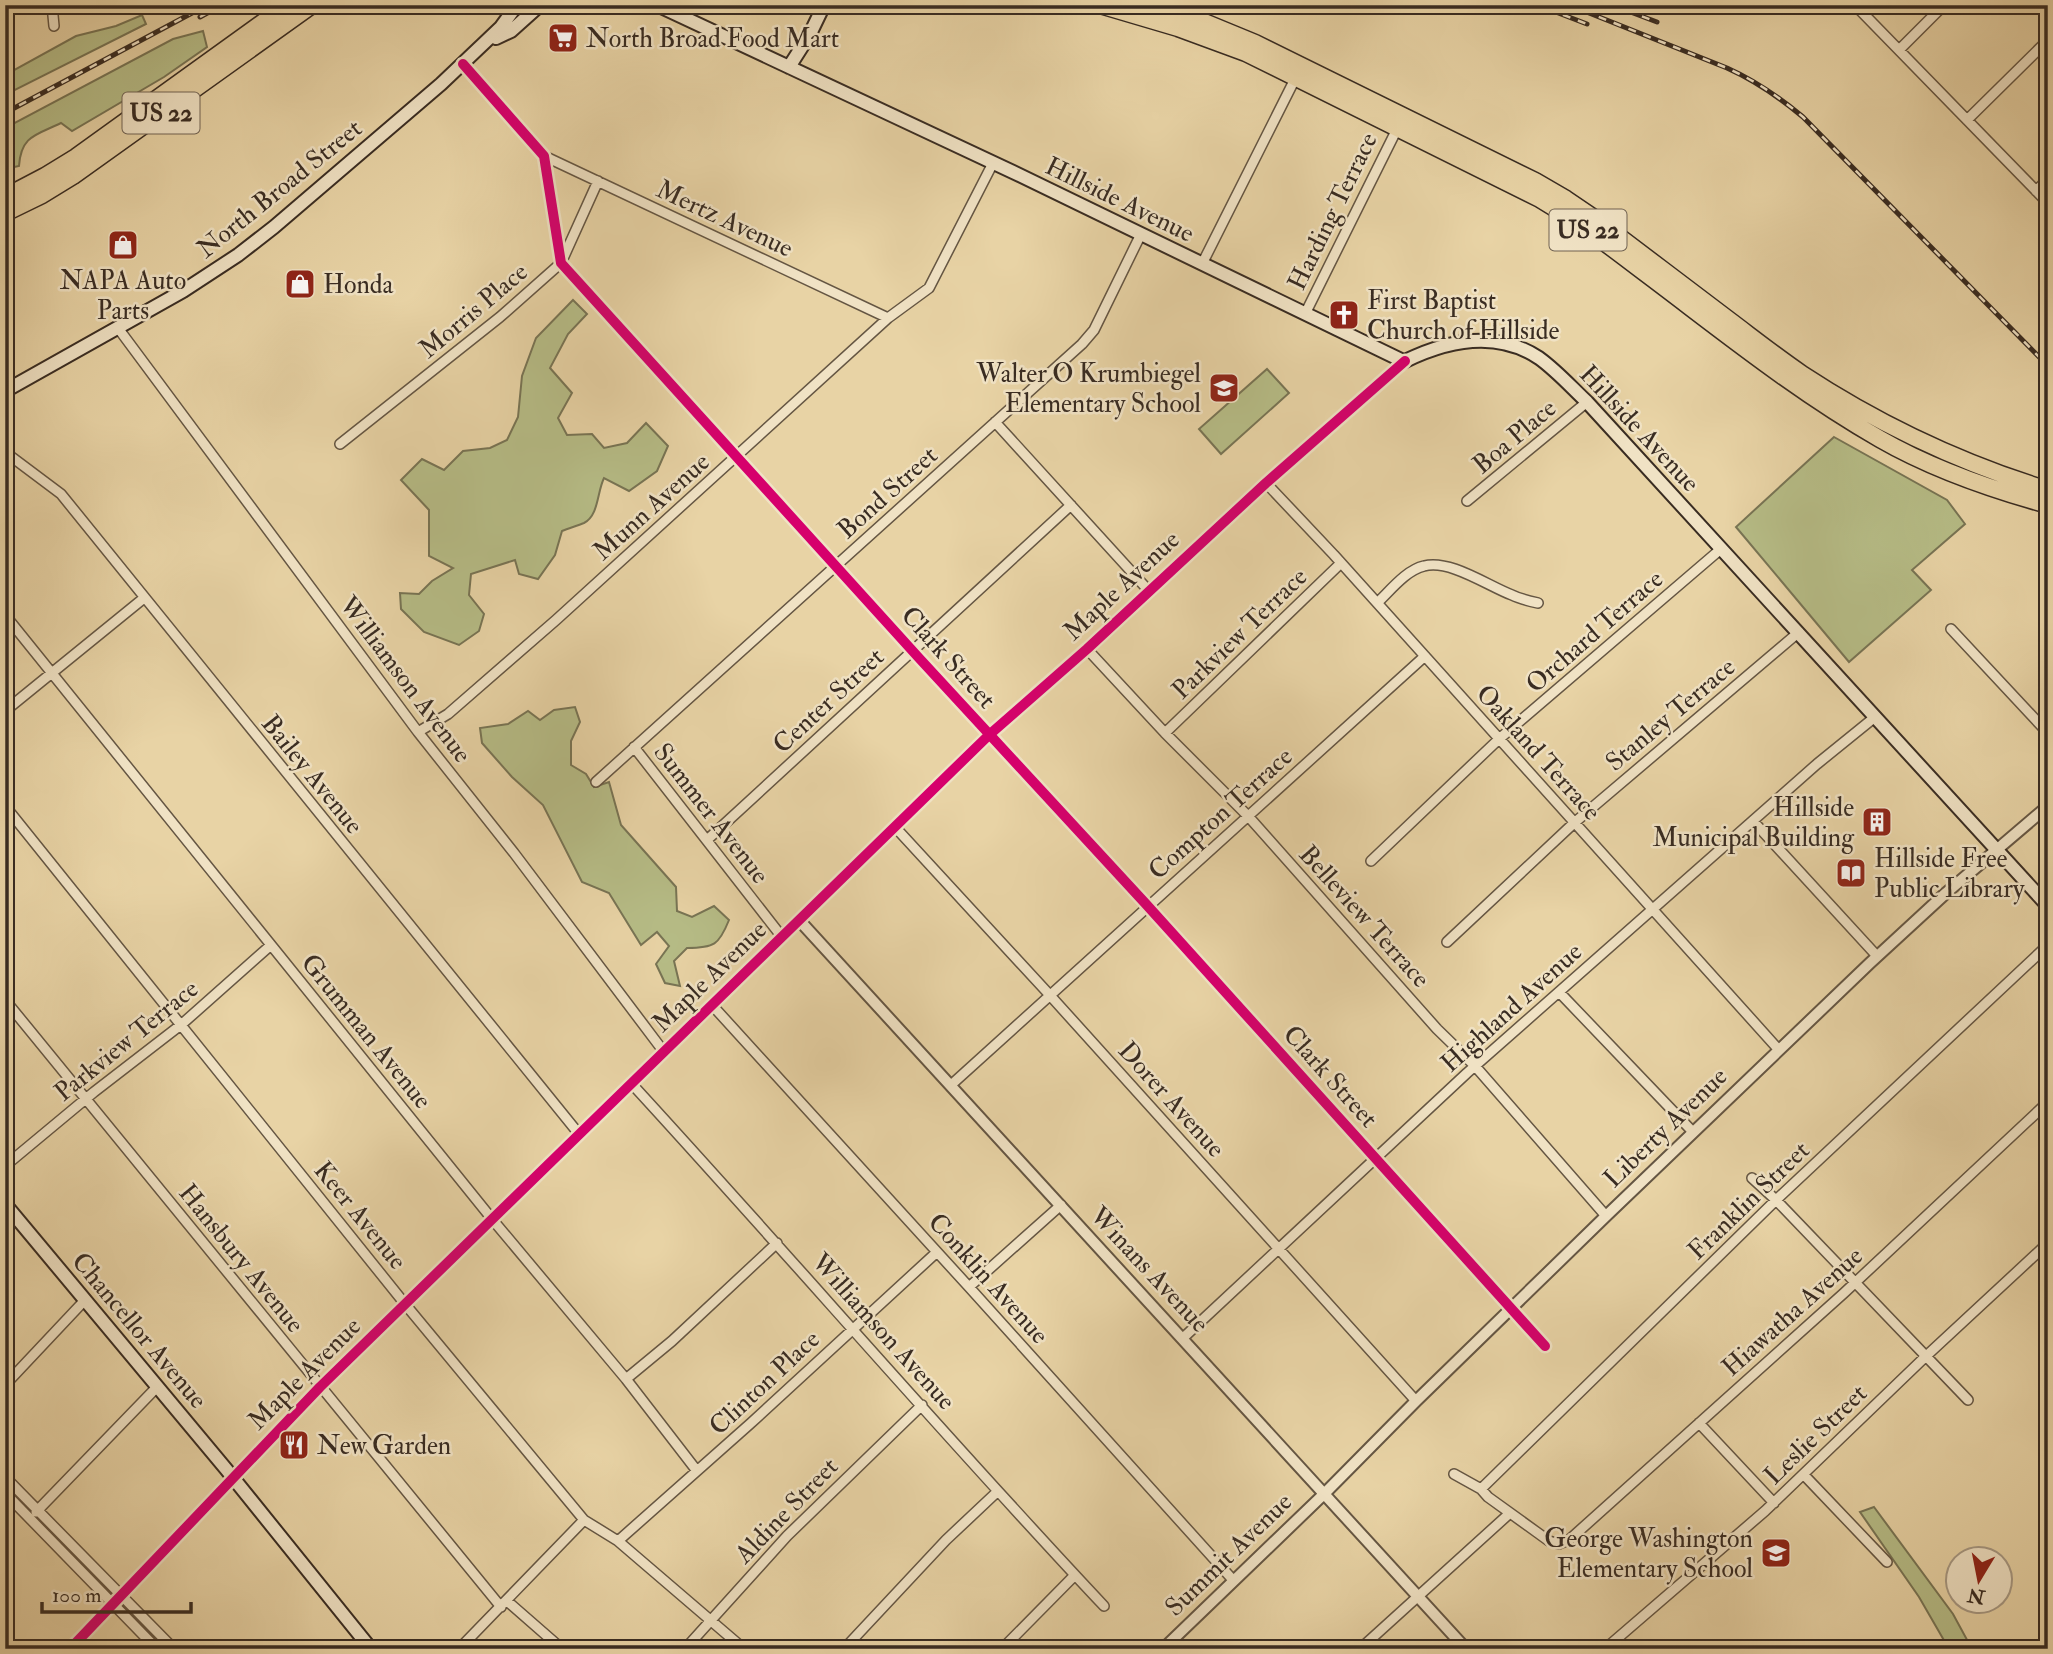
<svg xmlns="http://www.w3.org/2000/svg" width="2053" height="1654" font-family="'IM FELL Double Pica',serif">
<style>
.green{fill:#b6bc86;stroke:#787454;stroke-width:2}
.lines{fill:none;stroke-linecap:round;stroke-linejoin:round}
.minor-casing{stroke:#655643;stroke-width:12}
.tertiary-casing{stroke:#655643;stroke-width:14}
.secondary-casing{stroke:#392c22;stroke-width:16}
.trunk-casing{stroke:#392c22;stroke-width:19}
.minor{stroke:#f0e2c4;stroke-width:9}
.tertiary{stroke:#f0e2c4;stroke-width:10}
.secondary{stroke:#f0e2c4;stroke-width:12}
.trunk{stroke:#e8d3a5;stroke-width:16}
.rail-casing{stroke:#392c22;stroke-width:5}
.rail{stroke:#f0e2c4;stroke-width:2.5;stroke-dasharray:8;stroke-linecap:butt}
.cycleway-casing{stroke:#f0e2c4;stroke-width:15}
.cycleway{stroke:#d6006c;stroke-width:10}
.labels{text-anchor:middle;stroke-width:5;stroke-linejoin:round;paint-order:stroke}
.shield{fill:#f0e2c4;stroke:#706353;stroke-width:2}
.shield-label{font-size:24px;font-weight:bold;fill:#392c22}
.poi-label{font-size:26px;fill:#392c22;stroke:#f0e2c4;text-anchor:start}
.street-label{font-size:26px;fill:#392c22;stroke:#f0e2c4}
</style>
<rect width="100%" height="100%" fill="#e8d3a5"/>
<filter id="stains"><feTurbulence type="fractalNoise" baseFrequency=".00286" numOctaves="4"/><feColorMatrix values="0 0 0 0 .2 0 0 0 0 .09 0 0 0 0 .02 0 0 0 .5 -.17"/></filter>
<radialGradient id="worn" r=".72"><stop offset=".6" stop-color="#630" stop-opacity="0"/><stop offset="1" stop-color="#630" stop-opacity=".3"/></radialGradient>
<path class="green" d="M 142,15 L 146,24 L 5,95 L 5,75 L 76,36 L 116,26 Z
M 203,31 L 207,47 L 164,77 L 72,131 L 61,123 C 37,135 21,135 19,166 L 5,169 L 5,128 L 173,39 Z
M 573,300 L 587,314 L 568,334 L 550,368 L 572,393 L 558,418 L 567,435 L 592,434 L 604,448 L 627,443 L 646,423 L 668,446 L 657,471 L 629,491 L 604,478 C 597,492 599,515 584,523 C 577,526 569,528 562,531 L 555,555 L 538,579 L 519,574 L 515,560 L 471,574 L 469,595 L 484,614 L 479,631 L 459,645 L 424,632 L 401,609 L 400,593 L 419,594 L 432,581 L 453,568 L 429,556 L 429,510 L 401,480 L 422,459 L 444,470 L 463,451 L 490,448 L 507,440 L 518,417 L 522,376 L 536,338 Z
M 1267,369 L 1289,393 L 1221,454 L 1199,429 Z
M 1834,437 L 1947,500 L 1965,524 L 1912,570 L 1931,590 L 1849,662 L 1736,527 Z
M 575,707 L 580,722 L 571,741 L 571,765 L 586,774 L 594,787 L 609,782 L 621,825 L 676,887 L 677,911 L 692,917 L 714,906 L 729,920 C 719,945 714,948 687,948 L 674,961 L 680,986 L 665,983 L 656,964 L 669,946 L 657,932 L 641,945 L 609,893 L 582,882 L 543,805 L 512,777 L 482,743 L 480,728 L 508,724 L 528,711 L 540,720 L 554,710 Z
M 1874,1507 L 1953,1614 L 1972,1649 L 1949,1649 L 1919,1597 L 1860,1512 Z"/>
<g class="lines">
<g class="minor-casing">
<path id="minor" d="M 52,5 L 54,26
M 1855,5 L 2048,203
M 1899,50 L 1944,5
M 463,64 L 544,156 L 561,263 L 919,658 L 1145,903 L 1545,1346
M 1967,120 L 2048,40
M 544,156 L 888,318
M 2036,191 L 2048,179
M 1202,264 L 1296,77
M 1305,314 L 1398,127
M 118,328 L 418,732 L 514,853 L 664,1052
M 995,422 L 1149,591
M 340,444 L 500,317 L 561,263 L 598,181
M 5,452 L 61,494 L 579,1134
M 1266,483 L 1334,555 L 1779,1050
M 1467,501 L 1587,402
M 1377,603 C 1390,591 1406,570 1424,566 C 1450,559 1488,586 1512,595 C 1520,599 1529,601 1538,603
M 5,615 L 492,1219 L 626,1379 L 697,1471
M 1951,629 L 2048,733
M 1087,649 L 1165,733 L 1248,816 L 1437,1029 L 1475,1066 L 1606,1216
M 5,711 L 144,598
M 418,732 L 448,714 L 556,620 L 888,318 L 929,288 L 993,163
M 1165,733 L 1341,563
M 634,747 L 782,937
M 596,782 L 1082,344 L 1094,330 L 1141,234
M 5,806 L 405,1304 L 584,1520 L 618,1541 L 744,1649
M 1753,821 L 1877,956
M 895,827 L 1047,992 L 1416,1401
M 707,840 L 1071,505
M 1371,861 L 1499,739 L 1722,548
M 1447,942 L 1574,823 L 1799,632
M 1559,992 L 1693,1132
M 5,1000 L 501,1607
M 712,1005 L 969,1287 L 1233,1580
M 631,1083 C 790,1256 943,1435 1104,1606
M 951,1085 L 1425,656
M 5,1166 L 94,1092 L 182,1024 L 271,945
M 1752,1178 L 1776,1200 L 1968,1400
M 969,1287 L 1061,1205
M 1183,1338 L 1467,1073 L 1817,764 L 1875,717
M 626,1379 L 672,1341 L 777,1243
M 5,1385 L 85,1300
M 1699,1423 L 1774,1503
M 1454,1474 L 1481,1489 L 1488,1497 L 1549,1541 L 1559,1544 L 1569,1540 L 1844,1293 L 2048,1102
M 1804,1475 L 1887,1562
M 5,1477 L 174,1649
M 1481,1489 L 1776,1200 L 2048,945
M 5,1493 L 157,1649
M 36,1512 L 157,1387
M 618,1541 L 751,1423 L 937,1252
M 507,1601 L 562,1649
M 459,1649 L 584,1520
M 685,1649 L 787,1536 L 922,1405
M 844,1649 L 946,1540 L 998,1491
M 1002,1649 L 1075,1575
M 1360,1649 L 1510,1513
M 1605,1649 L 1765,1511 L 1924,1358 L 2048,1243"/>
</g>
<g class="tertiary-casing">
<path id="tertiary" d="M 799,920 L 1466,1649
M 70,1649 L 320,1387 L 989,735 L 1087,649 L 1266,483 L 1405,361
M 1163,1649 L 1325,1493 L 1416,1401 L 1606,1216 L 1870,963 L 1946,893 L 2048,806"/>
</g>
<g class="secondary-casing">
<path id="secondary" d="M 657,5 L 1013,172 L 1401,360 L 1405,361 C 1448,340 1497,330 1539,358 C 1557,371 1571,387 1587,402 L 2048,906
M 496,38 L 511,31 L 540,5
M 789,67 L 810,34 L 824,5
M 5,391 L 183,291 L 238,255 L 274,227 L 441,84 L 501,27 L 517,5
M 5,1204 L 226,1469 L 371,1649"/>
</g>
<g class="trunk-casing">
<path id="trunk" d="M 1100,5 L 1178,28 L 1246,53 L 1540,199 C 1577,221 1611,247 1645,273 C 1721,330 1796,391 1880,439 C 1932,469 1990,489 2048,505
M 1148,5 L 1204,22 L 1255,43 L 1535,181 L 1566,199 L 1597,220 C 1641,253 1685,287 1729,320 C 1753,338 1777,357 1802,374 C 1878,424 1961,463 2048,490
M 5,197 L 45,176 L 76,157 L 287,5
M 5,213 L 42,195 L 73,176 L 312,5"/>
</g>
<use href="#minor" class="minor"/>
<use href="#tertiary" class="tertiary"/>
<use href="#secondary" class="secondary"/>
<use href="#trunk" class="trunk"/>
<g class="rail-casing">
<path id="rail" d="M 1569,5 L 1727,68 C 1756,81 1779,97 1803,117 L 2048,366
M 1612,5 L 1657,22
M 1548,9 L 1587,24
M 200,17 L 222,5
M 5,113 L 207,5"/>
</g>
<use href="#rail" class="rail"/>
<g class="cycleway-casing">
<path id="cycleway" d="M 463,64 L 544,156 L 561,263 L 919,658 L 1145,903 L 1545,1346
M 70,1649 L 320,1387 L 989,735 L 1087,649 L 1266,483 L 1405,361"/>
</g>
<use href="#cycleway" class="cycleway"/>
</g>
<defs>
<g id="supermarket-square" transform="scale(1.575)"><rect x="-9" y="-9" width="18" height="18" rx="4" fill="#8f2418" stroke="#f0e2c4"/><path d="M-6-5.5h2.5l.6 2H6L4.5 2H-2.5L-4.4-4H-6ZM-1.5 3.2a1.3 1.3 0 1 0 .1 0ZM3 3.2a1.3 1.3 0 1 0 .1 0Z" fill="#fff"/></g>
<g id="shop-square" transform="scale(1.575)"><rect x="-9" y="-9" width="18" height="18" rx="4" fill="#8f2418" stroke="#f0e2c4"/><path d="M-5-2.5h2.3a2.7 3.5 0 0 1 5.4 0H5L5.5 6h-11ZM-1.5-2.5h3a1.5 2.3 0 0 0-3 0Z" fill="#fff"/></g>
<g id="church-square" transform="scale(1.575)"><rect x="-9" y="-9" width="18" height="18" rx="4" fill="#8f2418" stroke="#f0e2c4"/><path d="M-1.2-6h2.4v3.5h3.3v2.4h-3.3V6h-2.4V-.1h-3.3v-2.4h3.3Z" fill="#fff"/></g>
<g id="school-square" transform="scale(1.575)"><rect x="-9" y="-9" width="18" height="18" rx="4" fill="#8f2418" stroke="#f0e2c4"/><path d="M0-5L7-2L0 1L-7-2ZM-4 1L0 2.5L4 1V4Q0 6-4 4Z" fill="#fff"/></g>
<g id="building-square" transform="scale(1.575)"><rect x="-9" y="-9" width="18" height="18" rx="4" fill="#8f2418" stroke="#f0e2c4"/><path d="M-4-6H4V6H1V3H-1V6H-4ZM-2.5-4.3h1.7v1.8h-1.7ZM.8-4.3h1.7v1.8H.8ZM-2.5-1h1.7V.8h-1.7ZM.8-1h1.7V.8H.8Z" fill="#fff"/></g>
<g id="library-square" transform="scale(1.575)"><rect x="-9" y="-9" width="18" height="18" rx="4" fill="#8f2418" stroke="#f0e2c4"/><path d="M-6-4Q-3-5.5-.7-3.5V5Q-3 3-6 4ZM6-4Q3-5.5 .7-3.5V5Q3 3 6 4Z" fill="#fff"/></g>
<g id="restaurant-square" transform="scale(1.575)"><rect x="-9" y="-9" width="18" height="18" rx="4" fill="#8f2418" stroke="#f0e2c4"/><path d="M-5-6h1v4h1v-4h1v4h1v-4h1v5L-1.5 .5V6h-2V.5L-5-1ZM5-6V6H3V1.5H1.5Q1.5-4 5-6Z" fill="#fff"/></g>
</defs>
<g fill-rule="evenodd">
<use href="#supermarket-square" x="563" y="38"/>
<use href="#shop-square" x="123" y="245"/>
<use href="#shop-square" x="300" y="284"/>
<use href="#church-square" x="1344" y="315"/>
<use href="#school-square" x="1224" y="388"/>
<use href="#building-square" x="1877" y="822"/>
<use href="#library-square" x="1851" y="873"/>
<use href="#restaurant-square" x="294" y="1445"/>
<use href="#school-square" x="1776" y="1553"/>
</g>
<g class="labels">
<g class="shield">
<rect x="122.5" y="92.5" width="77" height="41" rx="5"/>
<rect x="1549.5" y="209.5" width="77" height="41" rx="5"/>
</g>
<g class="shield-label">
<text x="161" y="121">US 22</text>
<text x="1588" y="238">US 22</text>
</g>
<g class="poi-label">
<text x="586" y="47">North Broad Food Mart</text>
<text x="123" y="289" text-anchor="middle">NAPA Auto<tspan x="123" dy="30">Parts</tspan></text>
<text x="323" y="293">Honda</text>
<text x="1367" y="309">First Baptist<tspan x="1367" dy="30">Church of Hillside</tspan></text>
<text x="1201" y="382" text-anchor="end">Walter O Krumbiegel<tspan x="1201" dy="30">Elementary School</tspan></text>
<text x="1854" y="816" text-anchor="end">Hillside<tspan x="1854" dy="30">Municipal Building</tspan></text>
<text x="1874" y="867">Hillside Free<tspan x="1874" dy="30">Public Library</tspan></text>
<text x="317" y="1454">New Garden</text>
<text x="1753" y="1547" text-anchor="end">George Washington<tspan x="1753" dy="30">Elementary School</tspan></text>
</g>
<g class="street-label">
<text transform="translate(279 188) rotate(-39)" y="9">North Broad Street</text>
<text transform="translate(1120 199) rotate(26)" y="9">Hillside Avenue</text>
<text transform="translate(1332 211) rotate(-64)" y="9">Harding Terrace</text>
<text transform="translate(725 218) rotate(25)" y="9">Mertz Avenue</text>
<text transform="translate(473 310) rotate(-40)" y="9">Morris Place</text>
<text transform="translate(1640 428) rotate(47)" y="9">Hillside Avenue</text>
<text transform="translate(1514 436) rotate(-40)" y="9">Boa Place</text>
<text transform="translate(887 492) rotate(-42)" y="9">Bond Street</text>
<text transform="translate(651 506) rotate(-42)" y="9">Munn Avenue</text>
<text transform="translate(1121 585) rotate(-43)" y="9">Maple Avenue</text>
<text transform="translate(1594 631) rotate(-41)" y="9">Orchard Terrace</text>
<text transform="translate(1239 633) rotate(-44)" y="9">Parkview Terrace</text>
<text transform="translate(949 657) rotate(48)" y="9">Clark Street</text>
<text transform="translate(406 679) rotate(53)" y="9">Williamson Avenue</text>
<text transform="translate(828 700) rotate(-43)" y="9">Center Street</text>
<text transform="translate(1670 714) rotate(-40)" y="9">Stanley Terrace</text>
<text transform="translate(1539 752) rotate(48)" y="9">Oakland Terrace</text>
<text transform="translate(313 774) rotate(51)" y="9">Bailey Avenue</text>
<text transform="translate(712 813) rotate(52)" y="9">Summer Avenue</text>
<text transform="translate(1220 813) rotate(-42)" y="9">Compton Terrace</text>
<text transform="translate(1365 916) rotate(48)" y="9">Belleview Terrace</text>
<text transform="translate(709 976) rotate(-44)" y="9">Maple Avenue</text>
<text transform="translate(1511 1007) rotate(-42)" y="9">Highland Avenue</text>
<text transform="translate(367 1031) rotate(51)" y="9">Grumman Avenue</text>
<text transform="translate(126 1040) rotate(-39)" y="9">Parkview Terrace</text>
<text transform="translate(1331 1076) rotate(48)" y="9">Clark Street</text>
<text transform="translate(1172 1099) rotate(48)" y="9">Dorer Avenue</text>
<text transform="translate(1665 1127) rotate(-44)" y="9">Liberty Avenue</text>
<text transform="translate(1748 1200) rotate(-44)" y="9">Franklin Street</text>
<text transform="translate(361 1215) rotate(51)" y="9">Keer Avenue</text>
<text transform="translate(242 1258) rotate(51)" y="9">Hansbury Avenue</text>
<text transform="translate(1150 1269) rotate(47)" y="9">Winans Avenue</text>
<text transform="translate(989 1278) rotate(48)" y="9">Conklin Avenue</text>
<text transform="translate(1792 1311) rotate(-42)" y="9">Hiawatha Avenue</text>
<text transform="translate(140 1330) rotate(50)" y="9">Chancellor Avenue</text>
<text transform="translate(884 1331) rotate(48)" y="9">Williamson Avenue</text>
<text transform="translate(304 1373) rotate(-45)" y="9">Maple Avenue</text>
<text transform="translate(764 1382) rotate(-43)" y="9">Clinton Place</text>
<text transform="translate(1815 1434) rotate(-44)" y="9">Leslie Street</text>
<text transform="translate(786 1510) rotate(-46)" y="9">Aldine Street</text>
<text transform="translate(1228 1554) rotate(-44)" y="9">Summit Avenue</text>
</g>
</g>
<rect width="2053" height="1654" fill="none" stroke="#e8d3a5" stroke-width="28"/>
<rect x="7" y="7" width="2039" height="1640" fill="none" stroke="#392c22" stroke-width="3.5"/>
<rect x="14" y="14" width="2025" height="1626" fill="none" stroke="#392c22" stroke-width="2"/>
<g transform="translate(1979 1580) rotate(190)"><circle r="33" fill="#f0e2c4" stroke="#a79983" stroke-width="2"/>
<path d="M0-5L12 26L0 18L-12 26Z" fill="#8f2418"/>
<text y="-10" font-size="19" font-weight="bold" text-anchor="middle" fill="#392c22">N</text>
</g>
<path d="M42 1602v10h149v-10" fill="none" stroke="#392c22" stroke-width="3.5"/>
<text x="52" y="1602" font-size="21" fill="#392c22" stroke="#f0e2c4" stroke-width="5" paint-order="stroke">100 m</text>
<rect width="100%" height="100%" filter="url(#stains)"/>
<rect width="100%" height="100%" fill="url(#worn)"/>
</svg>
